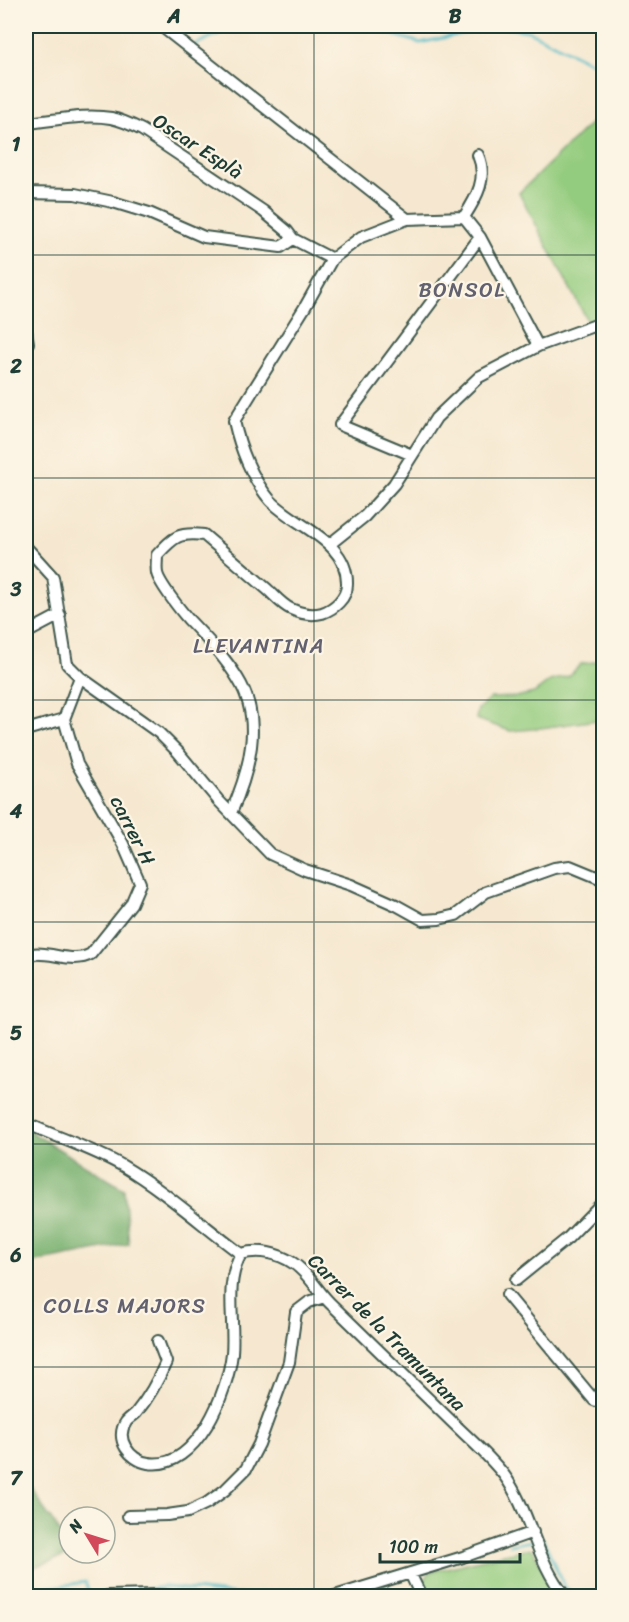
<svg xmlns="http://www.w3.org/2000/svg" width="629" height="1622" font-family="Sriracha,sans-serif">
<style>
.green{fill:#94cc7f;stroke:#5a845a;stroke-width:1.5}
.forest{fill:#77b06e;stroke:#4b7651;stroke-width:1.5}
.lines{fill:none;stroke-linecap:round;stroke-linejoin:round}
.stream{stroke:#4dbac6;stroke-width:3}
.street-casing{stroke:#3f574b;stroke-width:14}
.street{stroke:#fff;stroke-width:10}
.grid{fill:none;stroke:#1f3d34;stroke-width:1.5;stroke-opacity:0.55}
.labels{text-anchor:middle;stroke-width:4.5;stroke-linejoin:round;paint-order:stroke}
.street-label{font-size:20px;fill:#1f3d34;stroke:#fcf5e5}
.neighbourhood-label{font-size:21px;letter-spacing:1.5px;fill:#636170;stroke:#fcf5e5}
.neatline{fill:none;stroke:#1f3d34;stroke-width:2}
.grid-label{font-size:20px;text-anchor:middle;font-weight:bold;fill:#1f3d34}
</style>
<rect width="100%" height="100%" fill="#fcf5e5"/>
<filter id="ink" filterUnits="userSpaceOnUse"><feTurbulence type="fractalNoise" baseFrequency=".0167" numOctaves="2"/><feDisplacementMap in="SourceGraphic" scale="12" xChannelSelector="R" yChannelSelector="G"/><feConvolveMatrix kernelMatrix="1 2 1 2 8 2 1 2 1" color-interpolation-filters="sRGB"/></filter>
<filter id="wash" filterUnits="userSpaceOnUse"><feTurbulence type="fractalNoise" baseFrequency=".008" numOctaves="4" result="noise"/><feDisplacementMap in="SourceGraphic" scale="24" xChannelSelector="R" yChannelSelector="G"/><feGaussianBlur stdDeviation="1.35" result="paint"/><feColorMatrix in="noise" values="0 0 0 0 0 0 0 0 0 0 0 0 0 0 0 0 0 1.4 0 .05"/><feComposite in="paint" operator="in"/></filter>
<g filter="url(#wash)">
<rect width="100%" height="100%" fill="#f6e8d0"/>
<path class="green" d="M 594,120 L 603,129 L 603,320 L 588,322 L 519,193 Z
M 603,657 L 603,719 L 534,729 L 510,731 L 476,719 L 478,709 L 491,698 L 516,697 L 534,693 L 550,681 L 569,676 L 581,664 L 599,661 Z
M 529,1548 L 533,1550 L 557,1596 L 425,1596 C 420,1586 423,1582 430,1572 Z"/>
<path class="forest" d="M 26,1129 L 124,1189 L 129,1244 L 26,1264 Z
M 26,1483 L 69,1545 L 69,1553 L 75,1553 L 26,1570 Z"/>
<g class="lines">
<path class="stream" d="M 190,47 L 229,29 L 365,26 L 420,43 L 470,32 L 502,27 L 528,31 L 604,69
M 510,1545 L 543,1539 L 564,1586 L 575,1596
M 126,1591 L 165,1587 L 248,1596
M 26,1595 L 46,1588 L 85,1582 L 90,1594 L 107,1592
M 314,1596 L 335,1591"/>
</g>
</g>
<g filter="url(#ink)">
<g class="lines">
<g class="street-casing">
<path id="street" d="M 161,26 L 407,219
M 26,123 C 53,121 84,113 111,118 C 122,120 132,125 142,130 L 263,211 L 287,231 L 293,239 L 332,259
M 26,193 L 75,194 L 113,202 L 149,213 L 204,237 L 281,247 L 293,239
M 464,217 C 477,197 488,178 478,155
M 26,330 L 28,343 L 26,347
M 412,455 L 340,425 L 480,237
M 330,544 L 365,516 L 394,484 L 436,418 L 479,377 L 538,346 L 604,322
M 26,547 L 53,577 L 67,664 L 80,677 L 159,733 L 178,752 L 218,800 L 270,854 L 305,870 L 351,885 L 396,905 L 423,920 L 439,919 L 456,915 L 486,892 L 554,868 L 570,866 L 604,880
M 26,633 L 60,615
M 26,730 L 64,719 L 80,677
M 231,813 C 249,772 264,721 238,679 C 225,657 206,638 188,619 C 181,611 159,583 157,573 C 156,568 157,561 157,555 C 174,537 178,532 204,535 C 225,553 246,571 267,589 C 274,595 282,605 291,609 C 302,614 311,616 322,613 C 334,609 347,598 347,584 C 348,540 295,527 270,500 C 252,479 240,448 234,421 L 305,307 L 332,259 L 361,237 L 407,219 L 464,217 L 480,237 L 538,346
M 26,955 C 48,949 72,965 91,954 L 131,904 L 140,883 L 123,844 L 77,764 L 64,719
M 26,1123 C 58,1138 92,1148 123,1166 C 165,1191 202,1225 241,1254
M 516,1280 L 568,1238 L 604,1201
M 507,1295 L 594,1400 L 604,1404
M 158,1341 L 166,1362 C 158,1381 149,1397 136,1413 C 133,1416 128,1419 126,1422 C 114,1439 130,1460 148,1463 C 197,1471 228,1391 232,1353 C 235,1320 224,1284 241,1254 C 259,1249 278,1253 293,1263 C 310,1274 318,1293 333,1306 C 371,1343 409,1380 447,1417 C 466,1436 488,1454 504,1475 C 531,1512 536,1562 565,1596
M 128,1516 L 167,1515 L 188,1512 L 207,1503 L 225,1490 L 246,1469 L 259,1444 L 289,1362 L 296,1312 L 309,1302 L 324,1297
M 410,1573 L 421,1596
M 108,1596 L 156,1595 L 174,1596
M 335,1596 L 463,1557 L 533,1532"/>
</g>
<use href="#street" class="street"/>
</g>
</g>
<path class="grid" d="M 314,26 L 314,1596M 26,255 L 604,255M 26,478 L 604,478M 26,700 L 604,700M 26,922 L 604,922M 26,1144 L 604,1144M 26,1367 L 604,1367"/>
<g class="labels">
<g class="street-label">
<text transform="translate(198 146) rotate(33)" y="7">Oscar Esplà</text>
<text transform="translate(133 830) rotate(63)" y="7">carrer H</text>
<text transform="translate(387 1332) rotate(45)" y="7">Carrer de la Tramuntana</text>
</g>
<g class="neighbourhood-label">
<text x="462" y="297">BONSOL</text>
<text x="259" y="653">LLEVANTINA</text>
<text x="125" y="1313">COLLS MAJORS</text>
</g>
</g>
<rect width="629" height="1622" fill="none" stroke="#fcf5e5" stroke-width="66"/>
<g transform="translate(87 1535) rotate(308)"><circle r="28" fill="#fcf5e5" stroke="#a4ab9e" stroke-width="1.5"/>
<path d="M0-4.5L10 22L0 15L-10 22Z" fill="#d1495b"/>
<text y="-9" font-size="16" font-weight="bold" text-anchor="middle" fill="#1f3d34">N</text>
</g>
<path d="M380 1553v9h140v-9" fill="none" stroke="#1f3d34" stroke-width="3"/>
<text x="389" y="1553" font-size="18" fill="#1f3d34" stroke="#fcf5e5" stroke-width="4.5" paint-order="stroke">100 m</text>
<rect x="33" y="33" width="563" height="1556" class="neatline"/>
<g class="grid-label">
<text x="174" y="23">A</text>
<text x="455" y="23">B</text>
<text x="16" y="151">1</text>
<text x="16" y="373">2</text>
<text x="16" y="596">3</text>
<text x="16" y="818">4</text>
<text x="16" y="1040">5</text>
<text x="16" y="1262">6</text>
<text x="16" y="1485">7</text>
</g>
</svg>
